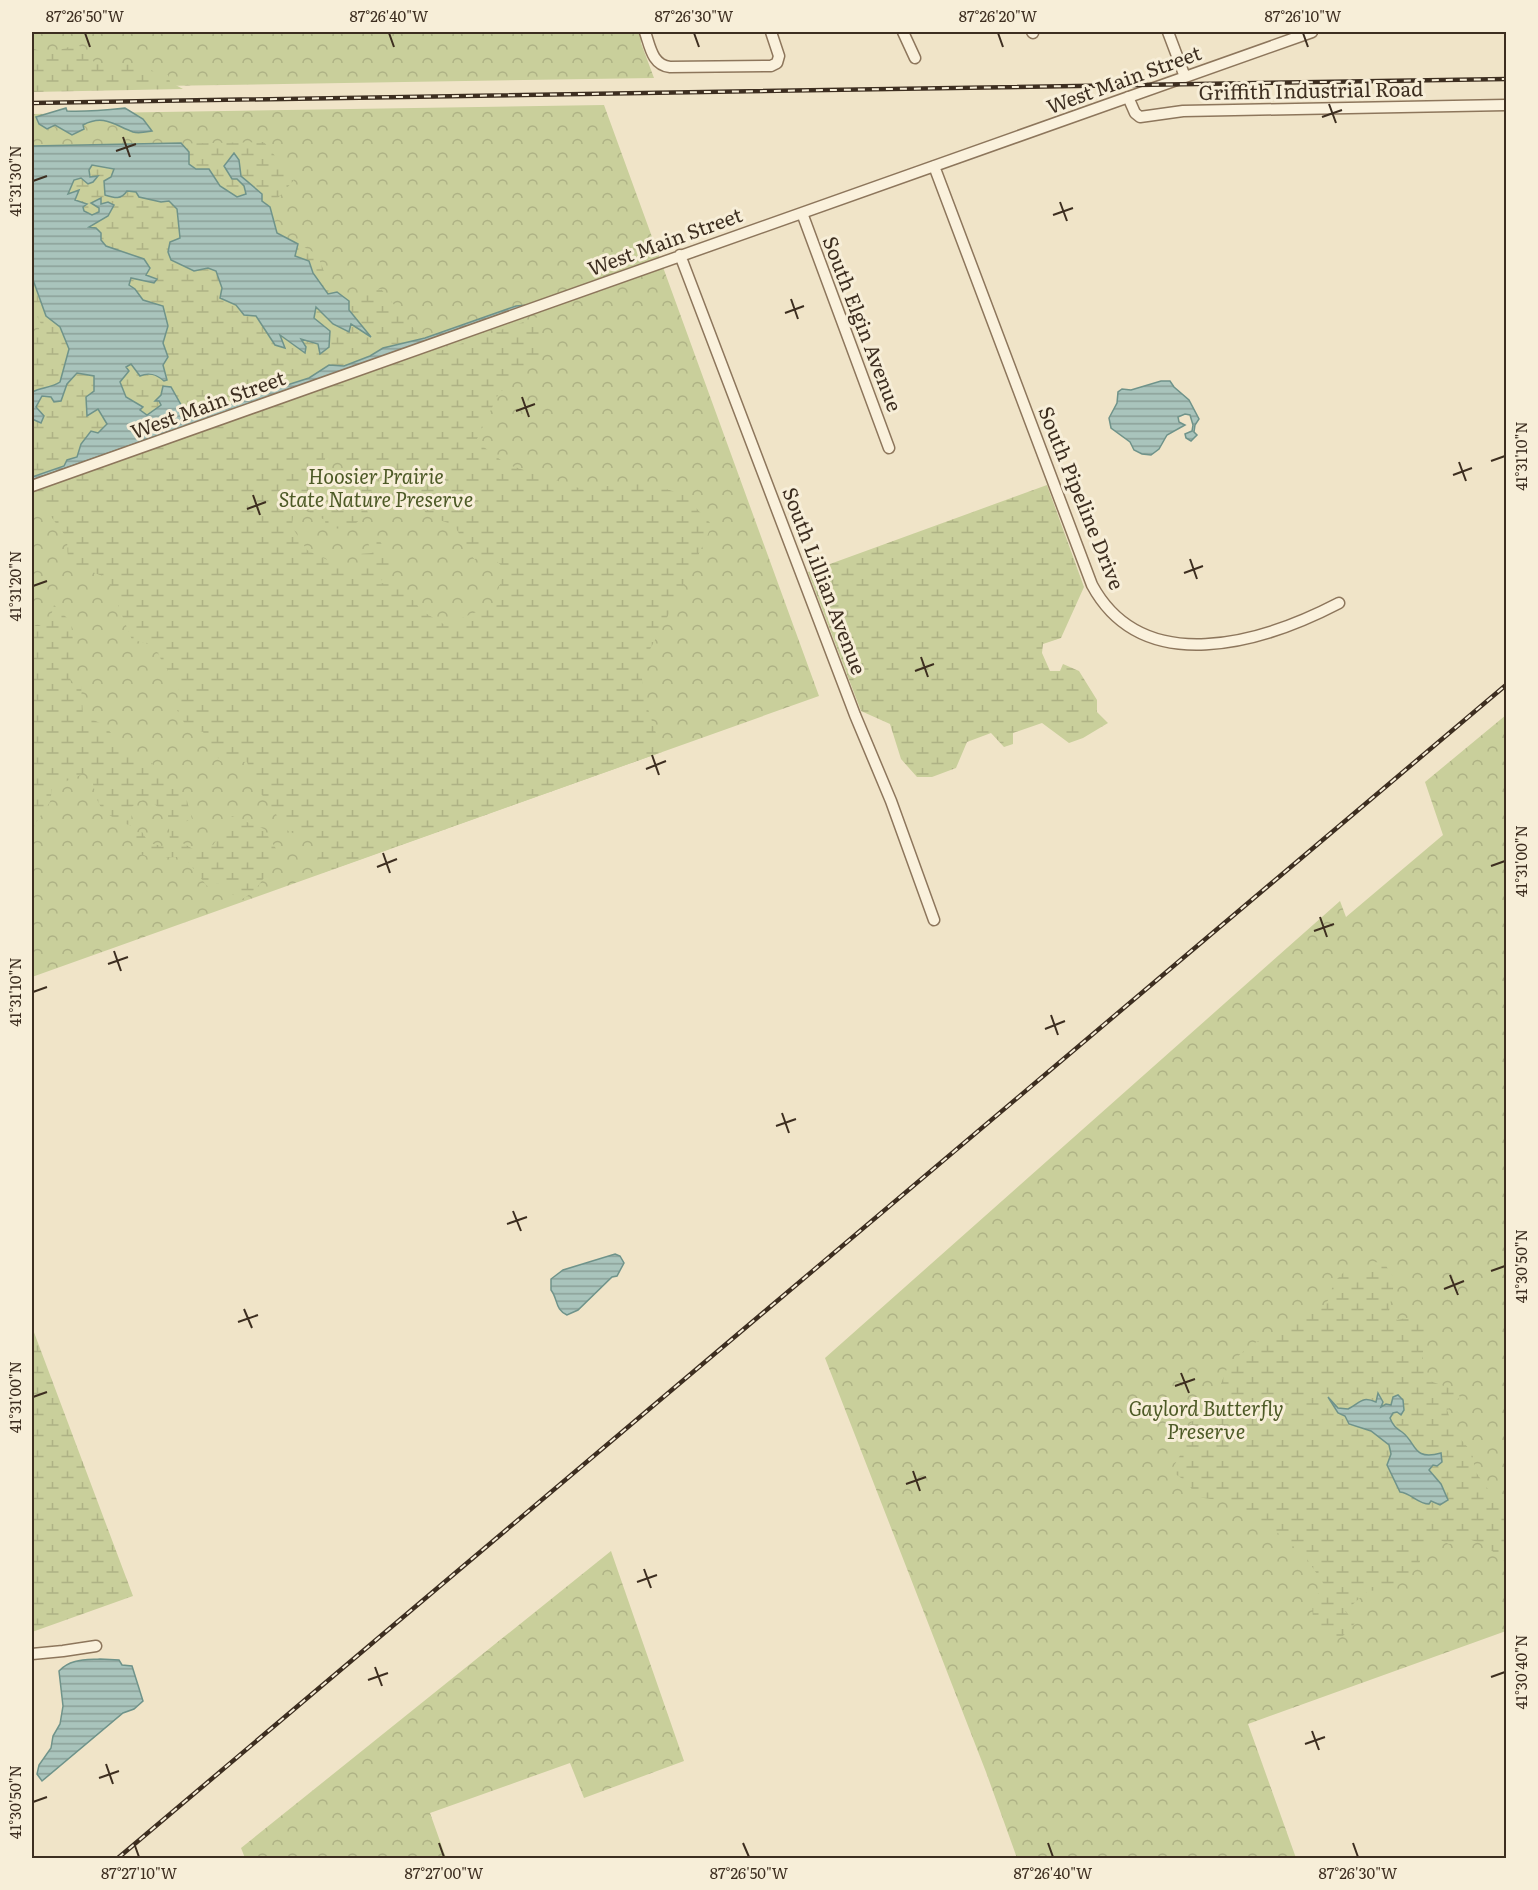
<svg xmlns="http://www.w3.org/2000/svg" width="1538" height="1890" font-family="Literata,serif">
<style>
.forest{fill:url(#forest-crowns)}
.wetland{fill:url(#wetland-marsh);fill-rule:evenodd}
.water{fill:url(#water-rules);stroke:#6f938a;stroke-width:1.5}
.lines{fill:none;stroke-linecap:round;stroke-linejoin:round}
.minor-casing{stroke:#8d765c;stroke-width:13}
.minor{stroke:#faf1dc;stroke-width:10}
.rail-casing{stroke:#3d2e20;stroke-width:4.5}
.rail{stroke:#f7eed8;stroke-width:2;stroke-dasharray:7;stroke-linecap:butt}
.ticks{fill:none;stroke:#3d2e20;stroke-width:2}
.labels{text-anchor:middle;stroke-width:6;stroke-linejoin:round;paint-order:stroke}
.street-label{font-size:20px;fill:#3d2e20;stroke:#f7eed8}
.park-label{font-size:20px;font-style:italic;fill:#4d5a26;stroke:#f7eed8}
.neatline{fill:none;stroke:#3d2e20;stroke-width:2}
.ticks-label{font-size:15px;text-anchor:middle;fill:#3d2e20}
</style>
<defs>
<pattern id="forest-crowns" width="20" height="18" patternUnits="userSpaceOnUse" patternTransform="scale(1.5)"><rect width="20" height="18" fill="#c9cf9b"/><path d="M2 6a3 3 0 1 1 6 0M12 15a3 3 0 1 1 6 0" fill="none" stroke="#aeb285"/></pattern>
<pattern id="wetland-marsh" width="20" height="14" patternUnits="userSpaceOnUse" patternTransform="scale(1.5)"><rect width="20" height="14" fill="#c9cf9b"/><path d="M1 5h8M5 5V1M11 12h8M15 12V8" fill="none" stroke="#aeb285"/></pattern>
<pattern id="water-rules" width="6" height="5" patternUnits="userSpaceOnUse" patternTransform="scale(1.5)"><rect width="6" height="5" fill="#a9c4bc"/><path d="M0 2.5h6" fill="none" stroke="#8ba098"/></pattern>
</defs>
<rect width="100%" height="100%" fill="#f0e4c8"/>
<path class="forest" d="M 32,32 L 639,32 L 642,39 L 641,43 L 654,78 L 32,88 Z
M 604,105 L 819,696 L 32,977 L 32,114 Z
M 1506,715 L 1506,1631 L 1248,1724 L 1296,1858 L 1017,1858 L 986,1772 L 825,1358 L 1340,901 L 1346,917 L 1443,835 L 1425,782 Z
M 611,1551 L 684,1761 L 584,1798 L 570,1763 L 430,1813 L 446,1858 L 245,1858 L 241,1848 Z"/>
<path class="wetland" d="M 78,44 C 82,49 86,56 90,59 C 112,76 136,52 157,75 L 168,75 L 170,82 L 183,89 L 32,92 L 32,48 L 47,54 Z
M 264,142 L 294,180 L 270,207 L 277,233 L 317,254 L 327,279 L 347,297 L 381,289 L 434,353 L 538,317 L 542,358 L 499,393 L 476,441 L 506,464 L 585,490 L 637,481 L 683,494 L 712,525 L 687,580 L 640,668 L 647,706 L 662,752 L 322,873 L 313,838 L 289,832 L 254,784 L 247,762 L 220,761 L 203,732 L 186,726 L 177,710 L 181,693 L 152,644 L 132,640 L 107,578 L 68,562 L 67,538 L 32,491 L 32,337 L 36,335 L 41,324 L 32,306 L 32,146 ZM 326,456 L 343,463 L 347,490 L 371,496 L 372,486 L 379,476 L 417,500 L 428,516 L 454,525 L 474,559 L 491,556 L 505,569 L 493,605 L 445,625 L 422,611 L 401,585 L 380,583 L 392,562 L 377,536 L 365,535 L 372,553 L 359,554 L 364,569 L 348,570 L 307,550 L 292,527 L 294,505 L 325,520 L 326,528 L 349,529 L 368,513 L 365,504 L 326,490 L 320,474 Z
M 1047,485 L 1084,587 L 1061,638 L 1043,644 L 1042,653 L 1050,671 L 1060,671 L 1063,664 L 1079,671 L 1097,700 L 1097,712 L 1108,723 L 1083,738 L 1069,743 L 1042,723 L 1013,733 L 1013,744 L 1004,747 L 991,733 L 967,742 L 956,768 L 932,777 L 917,777 L 901,759 L 890,724 L 861,711 L 808,572 Z
M 54,605 L 71,622 L 74,651 L 85,656 L 93,651 L 82,662 L 67,660 L 71,683 L 81,685 L 83,715 L 104,725 L 133,758 L 150,761 L 187,801 L 192,819 L 180,824 L 179,841 L 193,849 L 213,845 L 232,816 L 264,829 L 278,852 C 269,870 259,892 240,900 L 218,883 L 207,886 L 188,862 L 178,857 L 156,858 L 139,854 L 130,833 L 142,832 L 149,843 L 162,846 L 170,841 L 168,815 L 148,799 L 139,801 L 132,807 L 131,826 C 95,810 99,807 90,771 L 62,783 L 53,783 L 50,802 L 35,824 L 32,832 L 32,626 L 48,626 Z
M 1374,1262 L 1384,1263 L 1395,1279 L 1389,1311 L 1397,1320 L 1411,1317 L 1426,1330 L 1421,1366 L 1430,1381 L 1455,1390 L 1460,1397 L 1447,1410 L 1455,1433 L 1472,1452 L 1475,1471 L 1492,1495 L 1506,1501 L 1506,1563 L 1484,1544 L 1465,1538 L 1449,1544 L 1429,1535 L 1418,1567 L 1394,1589 L 1368,1591 L 1345,1611 L 1356,1622 L 1342,1637 L 1325,1638 L 1313,1622 L 1312,1597 L 1327,1589 L 1301,1550 L 1286,1543 L 1278,1533 L 1248,1522 L 1239,1503 L 1197,1497 L 1187,1482 L 1171,1471 L 1182,1452 L 1173,1441 L 1215,1399 L 1228,1366 L 1249,1346 L 1285,1327 L 1299,1316 L 1320,1310 L 1330,1298 L 1333,1283 L 1347,1269 L 1365,1271 Z
M 32,1327 L 133,1596 L 32,1632 Z"/>
<path class="water" d="M 66,108 L 67,111 C 87,112 106,110 125,108 L 143,119 L 152,131 C 146,132 139,134 133,132 C 114,125 104,114 83,125 L 84,129 L 72,135 L 55,125 L 47,129 L 39,124 L 36,117 Z
M 181,143 L 189,152 L 189,164 L 196,169 L 209,169 L 220,186 L 237,197 L 246,194 L 244,186 L 237,179 L 232,179 L 224,166 L 234,153 L 239,160 L 241,176 L 262,194 L 262,201 L 270,207 L 277,233 L 298,244 L 295,256 L 309,261 L 313,273 L 328,294 L 337,292 L 349,301 L 349,310 L 371,337 L 351,324 L 349,332 L 333,324 L 316,307 L 314,318 L 330,331 L 329,347 L 320,354 L 318,344 L 301,339 L 306,347 L 305,353 L 280,335 L 285,348 L 275,345 L 256,316 L 244,315 L 236,305 L 220,298 L 222,288 L 216,271 L 208,268 L 194,271 L 171,260 L 168,252 L 170,242 L 180,238 L 177,209 L 169,201 L 161,202 L 139,197 L 136,192 L 127,191 C 121,200 115,198 105,195 L 104,181 L 111,177 L 114,169 L 92,165 L 89,170 L 90,177 L 98,176 L 93,182 L 88,184 L 81,178 L 74,180 L 68,194 L 79,190 L 75,200 L 87,204 L 83,207 L 84,211 L 92,215 L 99,212 L 99,208 L 91,203 L 101,198 L 101,204 L 108,202 L 114,205 L 108,216 L 89,227 L 96,228 L 101,233 L 101,240 L 106,246 L 144,259 L 150,268 L 146,275 L 157,279 L 154,283 L 131,278 L 129,285 L 135,289 L 143,300 L 163,306 L 168,326 L 163,343 L 168,357 L 163,365 L 167,380 L 164,381 C 156,374 149,372 140,376 L 131,364 L 126,367 L 129,371 L 120,382 L 126,397 L 143,407 L 140,410 L 147,415 L 161,405 L 159,401 L 155,401 L 161,395 L 163,386 L 171,387 L 184,410 L 205,414 L 241,401 L 242,397 L 248,393 L 259,394 L 309,378 L 329,365 L 344,366 L 370,356 L 383,348 L 425,338 L 516,306 L 528,305 L 32,480 L 32,477 L 64,466 L 67,460 L 77,457 L 81,444 L 91,431 L 98,433 L 107,424 L 98,409 L 87,416 L 86,397 L 94,391 L 94,376 L 77,373 L 67,384 L 61,401 L 54,402 L 51,397 L 42,396 L 36,407 L 44,416 L 41,423 L 32,419 L 32,392 C 42,387 51,388 60,382 L 69,349 L 60,327 L 46,316 L 32,277 L 32,146 Z
M 1161,381 L 1170,381 L 1174,387 L 1189,400 L 1199,419 L 1195,425 L 1194,432 L 1197,435 L 1191,441 L 1186,438 L 1185,434 L 1192,431 L 1193,425 L 1190,415 L 1185,414 L 1178,417 L 1179,422 L 1185,425 L 1167,435 L 1159,449 L 1151,455 L 1142,454 L 1134,450 L 1130,442 L 1111,428 L 1109,418 L 1117,403 L 1118,392 L 1122,389 L 1131,390 Z
M 615,1254 L 620,1256 L 624,1263 L 617,1276 L 612,1277 L 578,1310 L 567,1315 C 555,1310 558,1299 551,1290 L 551,1279 L 563,1270 Z
M 1378,1393 L 1383,1402 L 1381,1407 L 1386,1404 L 1391,1405 L 1393,1397 L 1398,1395 L 1403,1400 L 1404,1410 L 1401,1415 L 1397,1412 L 1393,1413 L 1390,1418 C 1393,1426 1396,1428 1402,1432 C 1417,1443 1412,1461 1441,1453 L 1442,1462 L 1437,1466 L 1433,1465 L 1429,1470 L 1441,1484 L 1448,1500 L 1440,1505 L 1431,1501 L 1429,1504 C 1418,1504 1411,1493 1400,1492 L 1387,1465 L 1391,1454 L 1389,1445 L 1371,1431 L 1349,1424 L 1345,1416 L 1338,1413 L 1328,1397 L 1338,1408 L 1348,1409 C 1361,1402 1362,1396 1376,1402 Z
M 100,1659 L 119,1660 L 122,1665 L 132,1666 L 143,1701 L 134,1709 L 123,1713 L 42,1781 L 37,1774 L 39,1765 L 51,1748 L 53,1736 L 60,1724 L 63,1706 L 59,1671 C 70,1659 84,1660 100,1659 Z"/>
<g class="lines">
<g class="minor-casing">
<path id="minor" d="M 645,32 C 650,46 652,65 670,67 L 771,66 L 777,63 L 779,56 L 771,32
M 903,32 L 915,58
M 1032,32 L 1033,33
M 1168,32 L 1185,77
M 1128,97 L 1135,113 L 1140,117 L 1183,111 L 1506,105
M 934,166 L 1092,585 C 1143,679 1262,643 1339,603
M 802,213 L 889,448
M 680,255 L 855,715 L 891,801 L 934,920
M 32,486 L 1312,32
M 32,1654 L 63,1651 L 96,1646"/>
</g>
<use href="#minor" class="minor"/>
<g class="rail-casing">
<path id="rail" d="M 32,103 L 1506,79
M 118,1858 L 1506,685"/>
</g>
<use href="#rail" class="rail"/>
</g>
<path class="ticks" d="M 85,33 L 90,47M 389,33 L 394,47M 694,33 L 699,47M 998,33 L 1003,47M 1303,33 L 1308,47M 1329,104 L 1336,123M 1322,117 L 1342,110M 123,137 L 130,157M 116,151 L 136,144M 33,181 L 47,176M 1060,202 L 1067,221M 1053,215 L 1073,208M 791,299 L 798,319M 785,313 L 804,306M 522,397 L 529,417M 516,411 L 535,404M 1491,461 L 1505,456M 1459,462 L 1466,481M 1453,475 L 1472,468M 253,495 L 260,515M 247,509 L 266,502M 1190,559 L 1197,579M 1184,573 L 1203,566M 33,586 L 47,581M 921,657 L 928,677M 915,671 L 934,664M 652,755 L 659,775M 646,769 L 666,761M 383,853 L 390,873M 1491,866 L 1505,861M 377,867 L 397,859M 1320,917 L 1327,937M 1314,931 L 1334,924M 114,951 L 121,971M 108,964 L 128,957M 33,992 L 47,987M 1051,1015 L 1058,1035M 1045,1029 L 1065,1021M 782,1113 L 789,1133M 776,1126 L 796,1119M 513,1211 L 521,1231M 507,1224 L 527,1217M 1491,1271 L 1505,1266M 1450,1275 L 1458,1295M 1444,1289 L 1464,1281M 244,1309 L 252,1328M 238,1322 L 258,1315M 1181,1373 L 1189,1393M 1175,1386 L 1195,1379M 33,1397 L 47,1392M 913,1471 L 920,1491M 906,1484 L 926,1477M 644,1569 L 651,1588M 637,1582 L 657,1575M 375,1667 L 382,1686M 1491,1677 L 1505,1672M 368,1680 L 388,1673M 1312,1731 L 1319,1750M 1305,1744 L 1325,1737M 106,1764 L 113,1784M 99,1778 L 119,1771M 33,1802 L 47,1797M 134,1843 L 139,1857M 439,1843 L 444,1857M 743,1843 L 749,1857M 1048,1843 L 1053,1857M 1353,1843 L 1358,1857"/>
<g class="labels">
<g class="street-label">
<text transform="translate(1124 80) rotate(-20)" y="7">West Main Street</text>
<text transform="translate(1311 91) rotate(-1)" y="7">Griffith Industrial Road</text>
<text transform="translate(665 242) rotate(-20)" y="7">West Main Street</text>
<text transform="translate(862 324) rotate(69)" y="7">South Elgin Avenue</text>
<text transform="translate(208 405) rotate(-20)" y="7">West Main Street</text>
<text transform="translate(1081 498) rotate(68)" y="7">South Pipeline Drive</text>
<text transform="translate(824 581) rotate(69)" y="7">South Lillian Avenue</text>
</g>
<g class="park-label">
<text x="376" y="484">Hoosier Prairie<tspan x="376" dy="23">State Nature Preserve</tspan></text>
<text x="1206" y="1416">Gaylord Butterfly<tspan x="1206" dy="23">Preserve</tspan></text>
</g>
</g>
<rect width="1538" height="1890" fill="none" stroke="#f7eed8" stroke-width="66"/>
<rect x="33" y="33" width="1472" height="1824" class="neatline"/>
<g class="ticks-label">
<text x="85" y="22">87°26'50"W</text>
<text x="389" y="22">87°26'40"W</text>
<text x="694" y="22">87°26'30"W</text>
<text x="998" y="22">87°26'20"W</text>
<text x="1303" y="22">87°26'10"W</text>
<text transform="translate(16 181) rotate(-90)" y="5">41°31'30"N</text>
<text transform="translate(1522 456) rotate(-90)" y="5">41°31'10"N</text>
<text transform="translate(16 586) rotate(-90)" y="5">41°31'20"N</text>
<text transform="translate(1522 861) rotate(-90)" y="5">41°31'00"N</text>
<text transform="translate(16 992) rotate(-90)" y="5">41°31'10"N</text>
<text transform="translate(1522 1266) rotate(-90)" y="5">41°30'50"N</text>
<text transform="translate(16 1397) rotate(-90)" y="5">41°31'00"N</text>
<text transform="translate(1522 1672) rotate(-90)" y="5">41°30'40"N</text>
<text transform="translate(16 1802) rotate(-90)" y="5">41°30'50"N</text>
<text x="139" y="1879">87°27'10"W</text>
<text x="444" y="1879">87°27'00"W</text>
<text x="749" y="1879">87°26'50"W</text>
<text x="1053" y="1879">87°26'40"W</text>
<text x="1358" y="1879">87°26'30"W</text>
</g>
</svg>
